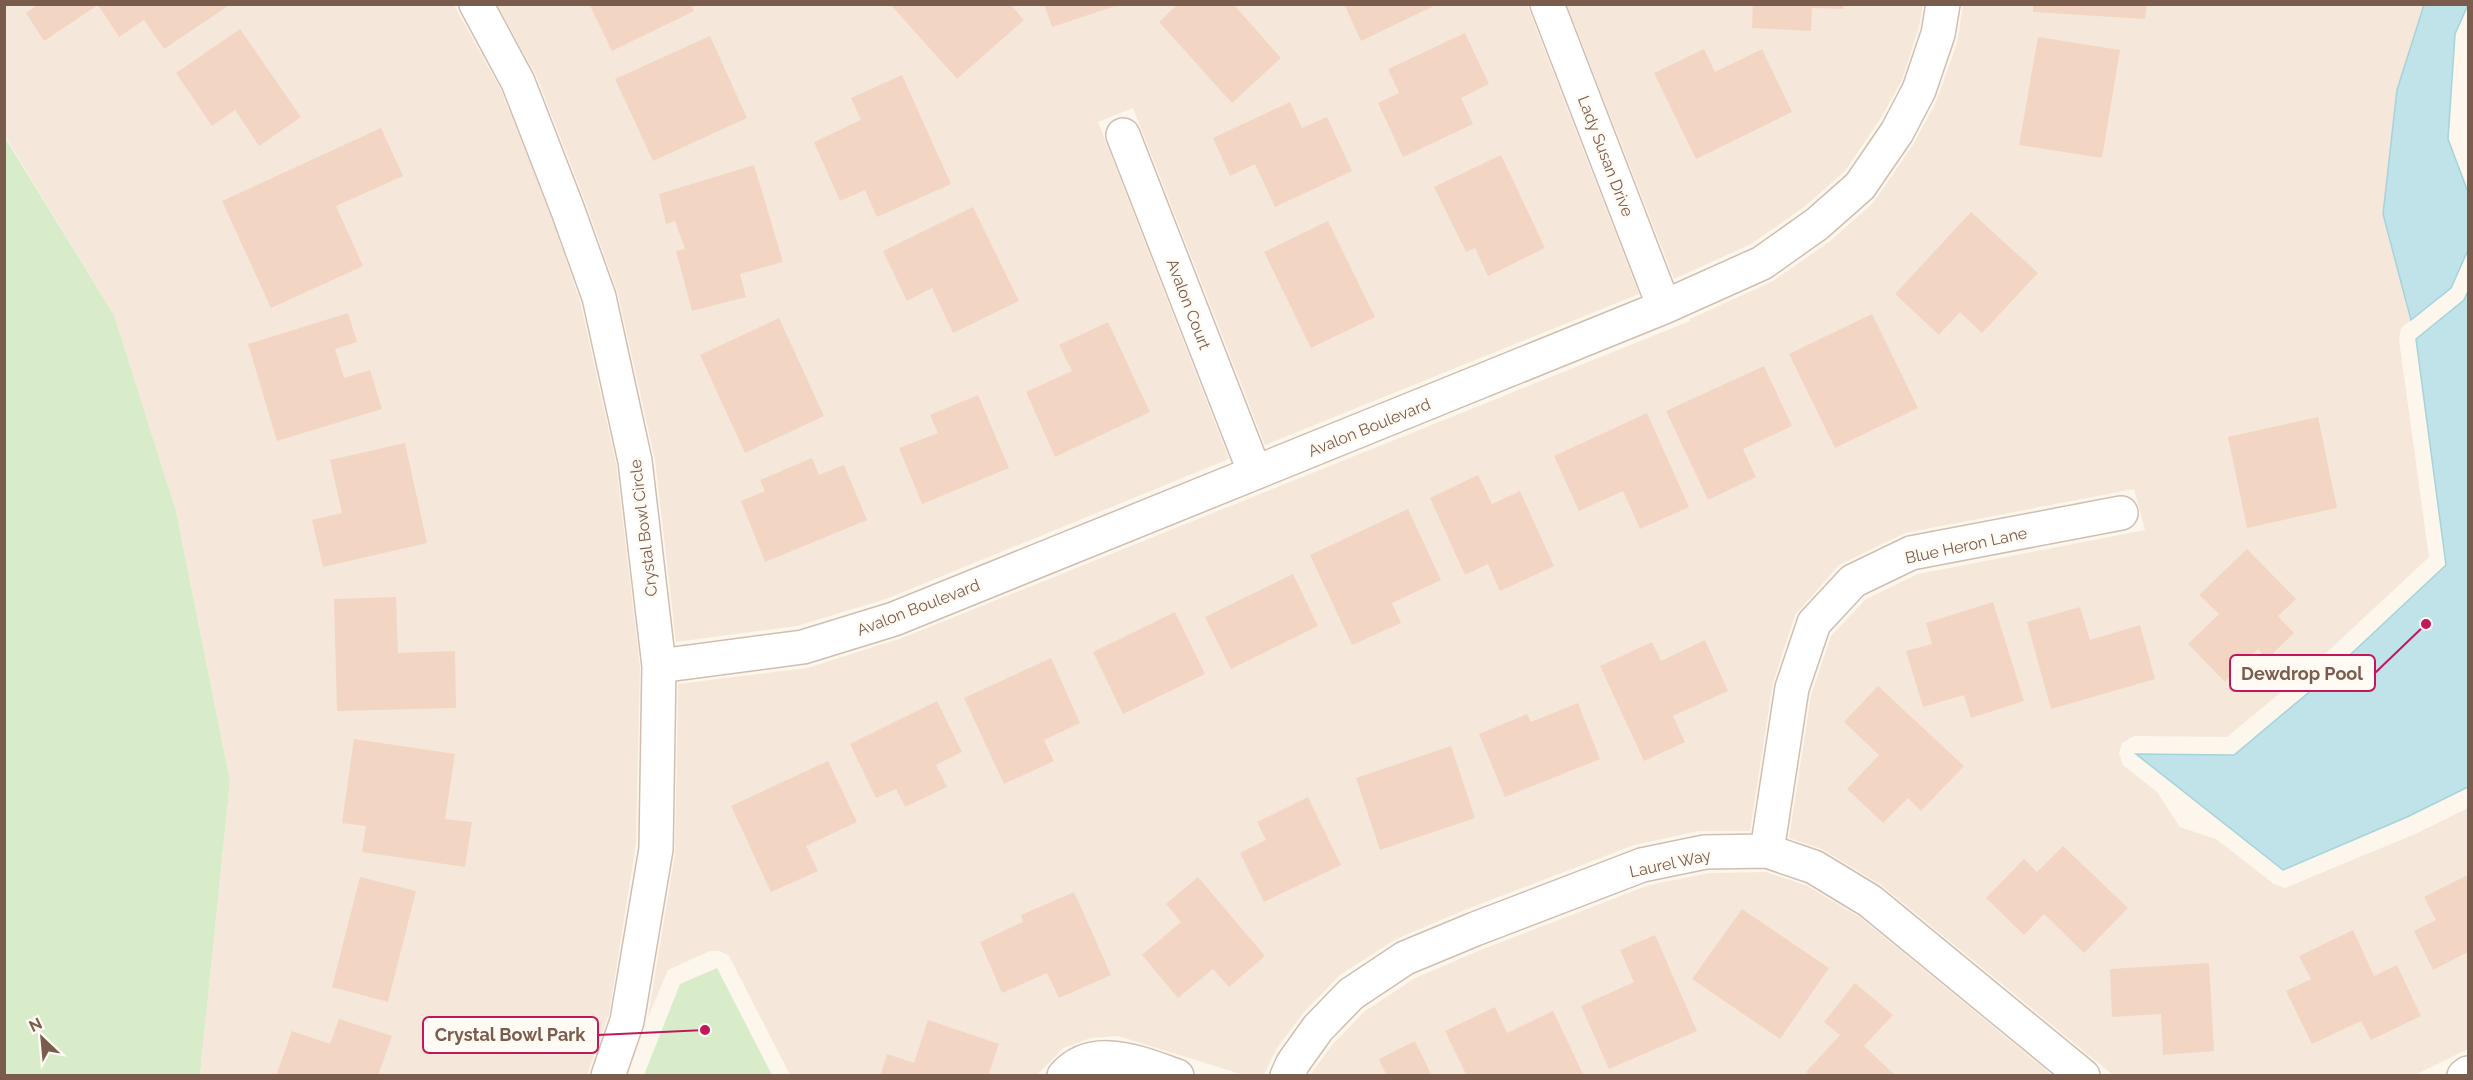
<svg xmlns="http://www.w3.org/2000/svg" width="2473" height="1080" font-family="Raleway,sans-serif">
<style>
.residential{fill:#f5e8da}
.green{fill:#d8ecc9}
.water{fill:#bfe3e8;stroke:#a5d3da;stroke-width:1.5}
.building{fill:#f3d5c3}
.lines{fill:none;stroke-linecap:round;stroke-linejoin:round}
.minor-casing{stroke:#d1beb0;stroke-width:36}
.minor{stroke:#fff;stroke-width:33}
.labels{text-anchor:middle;stroke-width:5;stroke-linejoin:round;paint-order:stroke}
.street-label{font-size:16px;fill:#7a5c4d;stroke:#fffaf3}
.leader{fill:none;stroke:#c2185b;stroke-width:2}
.callout-dot{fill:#c2185b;stroke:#fffaf3;stroke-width:2}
.callout{fill:#fffaf3;stroke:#c2185b;stroke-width:2}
.callout-label{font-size:18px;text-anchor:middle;font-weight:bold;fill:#7a5c4d}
</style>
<rect width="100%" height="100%" fill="#fdf6ec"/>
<path class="residential" d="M 5,5 L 454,5 L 501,90 L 550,214 L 580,301 L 616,463 L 640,666 L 636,844 L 609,1014 L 587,1075 L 200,1075 L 230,781 L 176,511 L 114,315 L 5,136 Z
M 497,5 L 1527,5 L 1639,294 L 1265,445 L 1133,108 L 1098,122 L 1229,459 L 886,599 L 797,626 L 676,642 L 655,460 L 618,294 L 585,201 L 536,75 Z
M 1567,5 L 1923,5 L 1919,27 L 1902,80 L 1881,118 L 1845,171 L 1804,207 L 1751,244 L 1674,279 Z
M 1963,5 L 2424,5 L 2397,90 L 2383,214 L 2411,320 L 2401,328 L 2399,340 L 2429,557 L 2309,669 L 2227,737 L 2134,736 L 2122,743 L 2119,753 L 2123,765 L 2157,792 L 2180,827 L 2216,839 L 2274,884 L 2285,888 L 2415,834 L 2468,808 L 2468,1049 L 2415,1075 L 2113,1075 L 1881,885 L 1822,849 L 1789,838 L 1811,695 L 1831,636 L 1866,599 L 1918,574 L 2145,530 L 2134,489 L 1905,533 L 1839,565 L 1795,615 L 1773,683 L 1750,831 L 1699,831 L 1634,845 L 1467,909 L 1396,939 L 1340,975 L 1304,1012 L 1277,1048 L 1264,1075 L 1244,1075 L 1118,1036 L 1091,1038 L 1063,1048 L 1037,1075 L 790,1075 L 729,956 L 720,951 L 710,951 L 668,970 L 648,1017 L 675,854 L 678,684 L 807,668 L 902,638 L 1690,321 L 1690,319 L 1773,281 L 1829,242 L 1873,203 L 1913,145 L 1936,102 L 1957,43 Z
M 1766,872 L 1808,886 L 1861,918 L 2052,1075 L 1309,1076 L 1333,1044 L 1365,1011 L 1415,978 L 1483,949 L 1649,885 L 1709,873 Z"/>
<path class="green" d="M 4,136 L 114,315 L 176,511 L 230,781 L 200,1075 L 5,1075 Z
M 717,968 L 772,1075 L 644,1075 L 680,984 Z"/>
<path class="water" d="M 2424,5 L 2468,5 L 2455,34 L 2448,139 L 2468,192 L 2468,250 L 2451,288 L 2411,320 L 2383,214 L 2397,90 Z
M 2468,291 L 2468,787 L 2407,817 L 2283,870 L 2136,754 L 2234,755 L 2320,683 L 2446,565 L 2416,339 L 2464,300 Z"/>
<path class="building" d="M 39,4 L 231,4 L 164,49 L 144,20 L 119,37 L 98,5 L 44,41 L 26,13 Z
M 589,4 L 691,4 L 694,11 L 612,51 Z
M 890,4 L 1010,4 L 1024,20 L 957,79 Z
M 1044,4 L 1117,4 L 1118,5 L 1052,27 Z
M 1178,4 L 1233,4 L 1281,58 L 1232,103 L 1159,22 Z
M 1344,4 L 1438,4 L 1361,41 Z
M 1753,4 L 1844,4 L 1843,9 L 1812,8 L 1811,31 L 1752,28 Z
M 2033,4 L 2147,4 L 2145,19 L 2033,12 Z
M 240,29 L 301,117 L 259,146 L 235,110 L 212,126 L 176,73 Z
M 1465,33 L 1489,84 L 1461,98 L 1473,124 L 1403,157 L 1378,103 L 1399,93 L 1388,69 Z
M 710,36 L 747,118 L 653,161 L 615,79 Z
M 2038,37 L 2120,50 L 2102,158 L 2019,145 Z
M 1704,49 L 1715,72 L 1762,49 L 1792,112 L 1696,159 L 1654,73 Z
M 902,75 L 951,184 L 877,217 L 865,190 L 840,201 L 814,142 L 861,120 L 851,98 Z
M 1290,102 L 1302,128 L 1327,117 L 1352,171 L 1275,207 L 1255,164 L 1230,176 L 1213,138 Z
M 381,128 L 403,176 L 336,206 L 363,266 L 271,308 L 222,201 Z
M 1501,155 L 1545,248 L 1488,276 L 1475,248 L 1466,252 L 1434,187 Z
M 754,165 L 783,262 L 740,274 L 746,297 L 692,311 L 676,251 L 685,249 L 675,221 L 666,224 L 659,194 Z
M 973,207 L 1019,301 L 953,333 L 932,288 L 907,301 L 883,251 Z
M 1971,212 L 2038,273 L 1982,333 L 1960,312 L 1939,335 L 1895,294 Z
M 1328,221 L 1375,317 L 1311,348 L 1264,252 Z
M 348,313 L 357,342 L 335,349 L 344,378 L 370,370 L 382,409 L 277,441 L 248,344 Z
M 1872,314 L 1918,408 L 1835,448 L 1789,354 Z
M 779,318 L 824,416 L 745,453 L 700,355 Z
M 1108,322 L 1150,412 L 1055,457 L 1026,392 L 1072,371 L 1059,345 Z
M 1764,366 L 1792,426 L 1743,449 L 1756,477 L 1708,500 L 1666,411 Z
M 978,395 L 1009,468 L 922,504 L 899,448 L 938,433 L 930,415 Z
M 1647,413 L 1689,507 L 1640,529 L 1623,491 L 1579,511 L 1554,456 Z
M 2318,417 L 2337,508 L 2247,528 L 2228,437 Z
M 405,443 L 427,543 L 323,567 L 312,520 L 342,513 L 330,460 Z
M 812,458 L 819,475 L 844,465 L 867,520 L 765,562 L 741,501 L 765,491 L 760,480 Z
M 1478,475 L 1492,504 L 1520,491 L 1554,566 L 1500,591 L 1488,564 L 1465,575 L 1430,498 Z
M 1408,509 L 1441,580 L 1392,603 L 1401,623 L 1352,645 L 1310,555 Z
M 2247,549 L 2296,599 L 2278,616 L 2294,633 L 2267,659 L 2258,649 L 2225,682 L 2188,644 L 2219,614 L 2199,595 Z
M 1293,574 L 1318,626 L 1231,669 L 1205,617 Z
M 396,597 L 398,653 L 455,651 L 456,708 L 337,711 L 334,599 Z
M 1993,602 L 2024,701 L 1971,718 L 1964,695 L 1923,707 L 1906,651 L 1932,644 L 1926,623 Z
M 2080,607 L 2090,640 L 2140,625 L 2155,679 L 2051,709 L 2027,622 Z
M 1175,612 L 1205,674 L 1123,714 L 1093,652 Z
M 1705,640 L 1728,691 L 1673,716 L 1685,742 L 1644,761 L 1600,666 L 1652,642 L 1661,661 Z
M 1051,658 L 1080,723 L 1044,740 L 1054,761 L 1004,784 L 964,698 Z
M 1878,686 L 1964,766 L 1921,811 L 1908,798 L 1883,823 L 1847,789 L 1879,755 L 1844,722 Z
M 937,701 L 962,752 L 936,765 L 947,787 L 905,807 L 896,789 L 876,798 L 850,744 Z
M 1578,703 L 1600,759 L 1505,797 L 1479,734 L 1527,714 L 1531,722 Z
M 354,739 L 455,754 L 445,819 L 472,822 L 465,867 L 362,852 L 366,826 L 342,823 Z
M 1451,746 L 1475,818 L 1380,850 L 1356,778 Z
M 828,761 L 857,822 L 806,846 L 818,871 L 771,892 L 731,806 Z
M 1308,797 L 1341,865 L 1264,902 L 1240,853 L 1266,840 L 1257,822 Z
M 2063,846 L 2128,908 L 2084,953 L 2044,914 L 2024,935 L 1986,898 L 2024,859 L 2037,872 Z
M 2468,875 L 2468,952 L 2433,970 L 2414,931 L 2436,920 L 2424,897 Z
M 360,877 L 416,891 L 388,1002 L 332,987 Z
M 1198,877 L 1265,956 L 1229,987 L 1213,969 L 1178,998 L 1142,955 L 1181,922 L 1166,904 Z
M 1074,892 L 1111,975 L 1059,998 L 1047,973 L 1002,993 L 980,942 L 1023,922 L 1021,915 Z
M 1742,909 L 1829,968 L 1780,1039 L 1692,979 Z
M 2353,930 L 2374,976 L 2397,965 L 2421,1016 L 2371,1040 L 2361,1021 L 2312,1044 L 2286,991 L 2311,979 L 2299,956 Z
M 1655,935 L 1697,1031 L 1609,1069 L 1581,1006 L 1634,982 L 1620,950 Z
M 2209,963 L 2214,1051 L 2163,1055 L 2161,1014 L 2112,1017 L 2110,969 Z
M 1855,983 L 1893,1015 L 1864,1046 L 1896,1076 L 1811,1076 L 1806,1072 L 1840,1035 L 1824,1022 Z
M 1495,1007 L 1507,1033 L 1553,1011 L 1584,1076 L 1467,1076 L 1445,1031 Z
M 339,1019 L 392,1036 L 378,1076 L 276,1076 L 292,1031 L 330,1044 Z
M 928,1020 L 999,1044 L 988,1076 L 880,1076 L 887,1054 L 914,1063 Z
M 1415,1041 L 1432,1076 L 1387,1076 L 1379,1059 Z"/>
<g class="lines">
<g class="minor-casing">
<path id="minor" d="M 476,4 L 518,82 L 567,208 L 599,297 L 635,461 L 659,666 L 656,849 L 627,1021 L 608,1076
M 1547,4 L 1664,307
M 1123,135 L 1255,473
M 659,666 L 803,647 L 894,619 L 1664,307 L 1762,263 L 1817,224 L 1860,186 L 1897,132 L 1919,90 L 1938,34 L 1943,4
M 1767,851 L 1792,688 L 1814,623 L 1853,581 L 1911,553 L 2121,513
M 1064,1076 C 1094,1042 1142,1064 1177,1076
M 1287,1076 L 1293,1063 L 1318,1028 L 1351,994 L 1405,958 L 1475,929 L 1642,865 L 1705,852 L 1767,851 L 1814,867 L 1870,901 L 2083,1076
M 2464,1076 L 2468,1073"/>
</g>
<use href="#minor" class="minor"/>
</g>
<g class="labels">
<g class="street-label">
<text transform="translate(1606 156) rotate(69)" y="6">Lady Susan Drive</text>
<text transform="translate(1189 304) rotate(69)" y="6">Avalon Court</text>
<text transform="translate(1369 427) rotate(-22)" y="6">Avalon Boulevard</text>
<text transform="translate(643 528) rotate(-97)" y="6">Crystal Bowl Circle</text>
<text transform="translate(1966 545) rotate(-12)" y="6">Blue Heron Lane</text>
<text transform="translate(918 607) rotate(-21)" y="6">Avalon Boulevard</text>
<text transform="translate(1670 863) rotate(-12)" y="6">Laurel Way</text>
</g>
</g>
<path class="leader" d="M2426 624L2375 673M705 1030L598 1035"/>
<g class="callout-dot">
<circle cx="2426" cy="624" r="6"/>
<circle cx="705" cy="1030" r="6"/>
</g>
<g class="callout">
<rect x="2230" y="655" width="145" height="36" rx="6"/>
<rect x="423" y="1017" width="175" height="36" rx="6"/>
</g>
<g class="callout-label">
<text x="2302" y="680">Dewdrop Pool</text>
<text x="510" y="1041">Crystal Bowl Park</text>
</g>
<rect width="2473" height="1080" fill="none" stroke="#7a5c4d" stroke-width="12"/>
<g transform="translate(42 1038) rotate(334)" stroke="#fffaf3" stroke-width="4.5" paint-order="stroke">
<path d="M0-4.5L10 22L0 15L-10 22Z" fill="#7a5c4d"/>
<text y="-9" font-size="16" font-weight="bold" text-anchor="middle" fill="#7a5c4d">N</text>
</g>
</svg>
